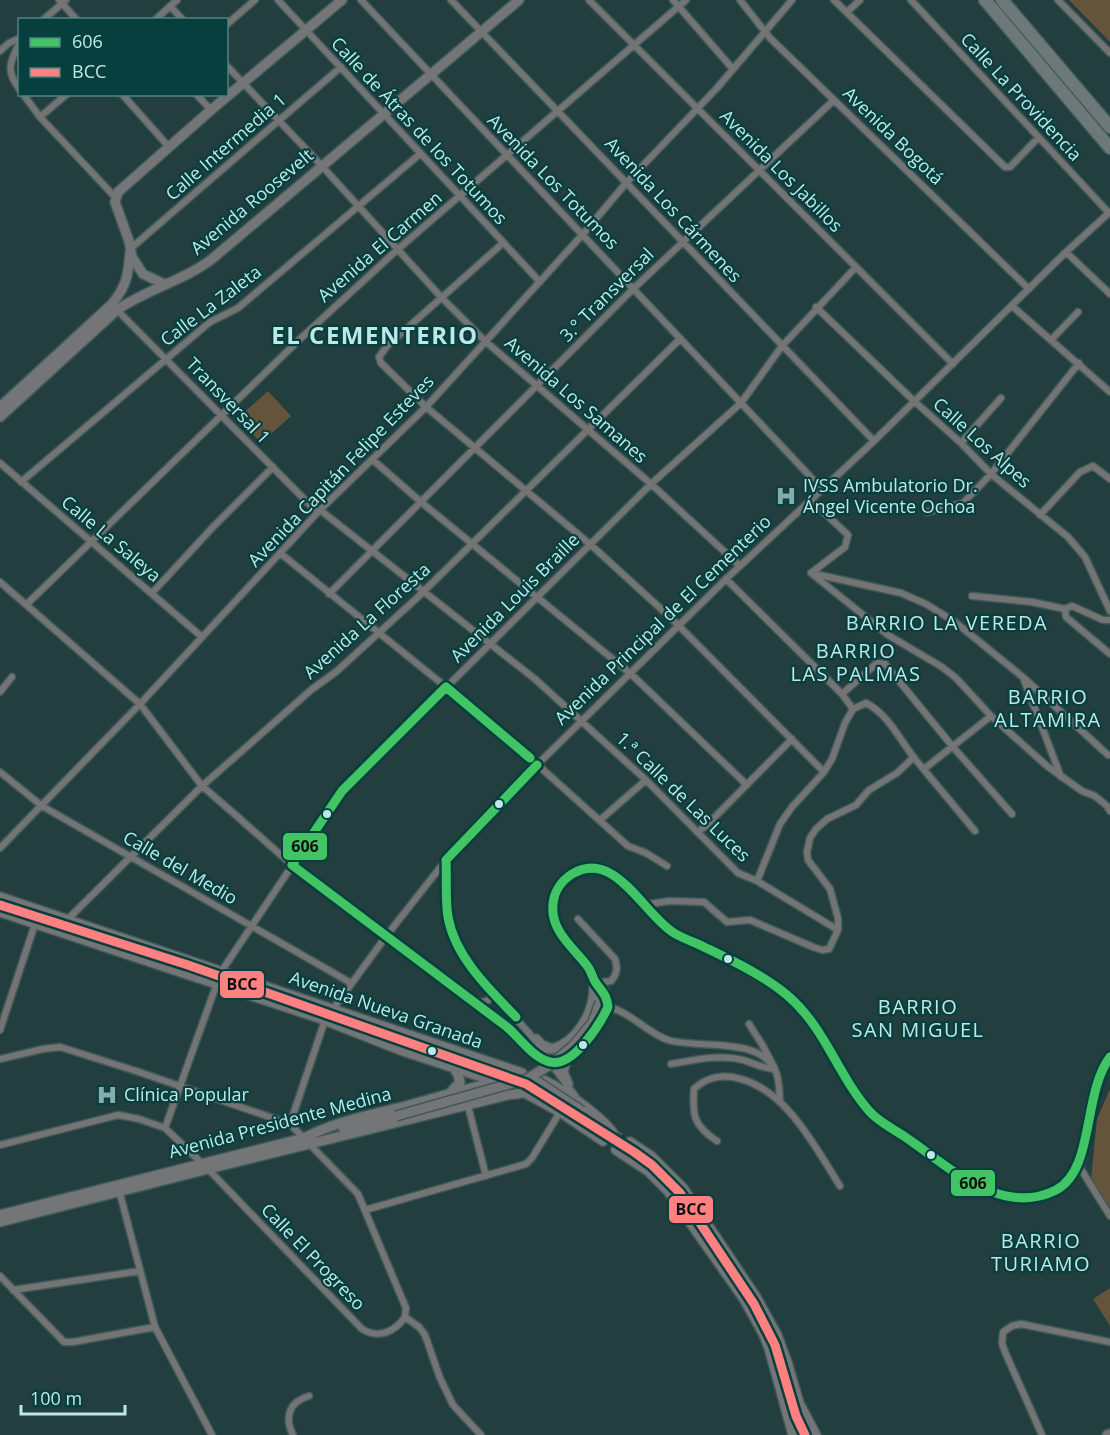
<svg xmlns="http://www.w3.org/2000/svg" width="1110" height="1435" font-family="'Open Sans',sans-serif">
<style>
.green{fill:#63543b}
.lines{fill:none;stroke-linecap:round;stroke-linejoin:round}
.secondary-tunnel{stroke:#395857;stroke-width:9;stroke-dasharray:9 4.5;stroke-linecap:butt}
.street-casing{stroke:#405a5a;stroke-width:9}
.secondary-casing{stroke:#405a5a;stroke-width:12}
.highway-casing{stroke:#405a5a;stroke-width:15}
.street{stroke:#747475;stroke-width:6}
.secondary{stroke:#747576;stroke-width:9}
.highway{stroke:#6d7878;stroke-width:12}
.secondary-bridge-casing{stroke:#405a5a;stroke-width:12;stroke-linecap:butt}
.secondary-bridge{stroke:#747576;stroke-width:9}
.bus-1-casing{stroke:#073f3f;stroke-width:14}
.bus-2-casing{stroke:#073f3f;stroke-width:14}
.bus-1{stroke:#40c464;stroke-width:9}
.bus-2{stroke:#ff8080;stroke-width:9}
.bus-dot{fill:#bde8e7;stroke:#073f3f;stroke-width:2}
.labels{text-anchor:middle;stroke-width:4.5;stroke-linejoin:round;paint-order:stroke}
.street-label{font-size:18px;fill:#bde8e7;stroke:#073f3f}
.poi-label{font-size:18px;fill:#bde8e7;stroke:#073f3f;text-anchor:start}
.neighbourhood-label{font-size:20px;letter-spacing:1.5px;fill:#bde8e7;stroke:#073f3f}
.district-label{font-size:24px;font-weight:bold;letter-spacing:1.5px;fill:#bde8e7;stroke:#073f3f}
.line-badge{stroke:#073f3f;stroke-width:2}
.pale-badge-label{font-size:16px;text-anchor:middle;font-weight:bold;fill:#111}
</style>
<rect width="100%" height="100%" fill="#223e3e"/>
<path class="green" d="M 1069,0 L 1110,0 L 1110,42 Z
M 268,391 L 291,416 L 261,443 L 238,418 Z
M 1110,1089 L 1110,1210 L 1099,1198 L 1091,1180 L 1097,1119 Z
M 1110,1288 L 1110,1326 L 1093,1299 Z"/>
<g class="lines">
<path class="secondary-tunnel" d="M 613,1133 L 630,1142"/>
<g class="street-casing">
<path id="street" d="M 59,0 L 77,20
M 278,0 L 540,282
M 361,0 L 822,489
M 451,0 L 874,441
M 589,0 L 953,364
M 673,0 L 732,68
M 740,0 L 770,38 L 1029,289
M 834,0 L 1005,167 L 1010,167 L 1038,138
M 911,0 L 1109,213
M 1058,0 L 1110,53
M 170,6 L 183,20
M 847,12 L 860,0
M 43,20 L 66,0
M 155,20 L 177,0
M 226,25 L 255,0
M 20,42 C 10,61 5,71 20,90
M 0,51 L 9,43 L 20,38
M 226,65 L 321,165 L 441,297 L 485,341 L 651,484 L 740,566
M 23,94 L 40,117 L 115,197
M 122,94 L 169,147
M 196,94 L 211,110
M 40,117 L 67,94
M 503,243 L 387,346 L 379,357 L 381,363 L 426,407 L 591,545 L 671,618 L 824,772
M 130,249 L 341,67
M 1066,252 L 1110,294
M 1012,306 L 1110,392
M 816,307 L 914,401 L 961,443 L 991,474 L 1068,537 L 1085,557 L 1110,611
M 117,310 L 317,512
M 1052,339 L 1078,312
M 961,443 L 1001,398
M 373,460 L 421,502 L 631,674 L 747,785
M 0,463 L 202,637
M 21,482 L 210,322 L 238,308 L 420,154
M 811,500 L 848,535 L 845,547 L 811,573 L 888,635 L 942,667 L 956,678 L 991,716 L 1047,766 L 1082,791 L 1095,796 L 1107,806 L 1110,811
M 320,510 L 535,679 L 646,780 L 738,873 L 757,881 L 838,930
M 927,512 L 963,503 L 991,474 L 1079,363
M 1040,515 L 1080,472 L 1093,466 L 1110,479
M 280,553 L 446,687 L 530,758 L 628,846 L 646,853 L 667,866
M 815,574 L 901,593 L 926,604 L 955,622 L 1024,678 L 1108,755
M 726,579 L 842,694 L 853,709
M 0,582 L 140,704 L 202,786 L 231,811 L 292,865 L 522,1039 L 538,1055
M 152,593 L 213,527 L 273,467
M 329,594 L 633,289 L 834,100
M 972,596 L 1032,602 L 1065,609
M 27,604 L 300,339 L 397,250 L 686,0
M 1065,609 L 1066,617 L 1110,654
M 1065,609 L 1072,606 L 1103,620 L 1110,620
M 1024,680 L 1061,777
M 0,692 L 12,677
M 842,694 L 877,663 L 885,664 L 953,747 L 1012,814
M 924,769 L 991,716
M 0,772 L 42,806 L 351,983
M 600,820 L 646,780
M 697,832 L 706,826 L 792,739
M 0,848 L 140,704 L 319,511 L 426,407 L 583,234 L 627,182 L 717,88 L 792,0
M 757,881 L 780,824 L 792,807 L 824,772 L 832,759 L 845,723 L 853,709 L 866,703 C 889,715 899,739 915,759 C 935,783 955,807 975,831
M 644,905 L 669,901 L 704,902 L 727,922 L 750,920 L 813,947 L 822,950 L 829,949 L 838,930 L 838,918 L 830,889 L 808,860 L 807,852 L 810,838 L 816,829 L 827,819 L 856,805 L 869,790 L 897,773 L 914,757
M 578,919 L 615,959 C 618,968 617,974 611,981 L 596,983
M 59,931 L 68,919 L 202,786 L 311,690 L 337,671 L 418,597 L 680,339
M 473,1000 C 481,1003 485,1003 491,998 L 489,989
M 608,1007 C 631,1012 647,1033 668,1040 C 698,1049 758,1036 775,1070 C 780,1079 779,1092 780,1102
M 0,1030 L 35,924
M 548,1058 C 519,1013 461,974 449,920 C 445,902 448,879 446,860 L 537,765 L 726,579 L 874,441 L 1066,252 L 1110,212
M 0,1059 L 43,1049 L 60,1047 L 136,1071 L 290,1124 L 358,1194 L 406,1308 L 405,1317
M 671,1064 C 694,1060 720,1054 743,1060 C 754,1063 763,1069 775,1069 L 763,1046 L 749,1024
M 555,1069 L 576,1097
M 468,1106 L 486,1176
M 290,1124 L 325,1020 L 387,935 L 446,860
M 165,1128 L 221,972 L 342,791 L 651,484 L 741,403 L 782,346 L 856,267
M 717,1141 C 694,1126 692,1116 694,1089 C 705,1079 716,1075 732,1077 C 784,1085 814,1145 840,1186
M 0,1145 L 118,1115 L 139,1119 L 165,1128 L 208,1169 L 362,1329 C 378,1339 395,1332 405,1317
M 1079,1166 L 1110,1216
M 119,1190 L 155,1327 L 212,1435
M 365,1210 L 526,1164 L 532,1158 L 560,1112
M 0,1276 L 64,1342 L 73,1342 L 155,1327
M 13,1290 L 140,1271
M 405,1317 L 419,1327 L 425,1335 L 440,1378 L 453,1405 L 481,1435
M 293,1435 C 284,1417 289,1402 309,1396
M 1042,1435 L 1005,1352 L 1002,1343 L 1003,1332 L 1012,1326 L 1021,1324 L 1110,1342"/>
</g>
<g class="secondary-casing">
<path id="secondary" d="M 164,284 L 143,274 L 132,257 L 129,241 L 115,202 L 118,192 L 211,110 L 342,0
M 0,407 L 112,304 C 127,285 128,276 130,253
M 0,417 L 117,310 C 147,289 183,281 212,259 L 519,0
M 0,897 L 522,1073
M 0,912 L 319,1018 L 403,1051 L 494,1081
M 600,1002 C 599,992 596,977 589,968 C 573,948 549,931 553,902 C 556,881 578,864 600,868 C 620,871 652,917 671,931 C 682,938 696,943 708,949 C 742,967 772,981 800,1007 C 819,1033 835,1061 853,1087 C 859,1095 864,1106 871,1113 C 883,1126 902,1134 916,1144 C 937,1159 965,1182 989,1191 C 1026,1204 1070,1198 1082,1156 C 1087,1129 1092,1076 1110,1057
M 536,1039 L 542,1045 L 552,1049 C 577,1042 594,1013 594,988
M 536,1053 L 547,1061
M 530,1077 C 547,1075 604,1118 613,1133
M 568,1084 L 563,1072 L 566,1061 L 594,1031 L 608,1007 L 604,990 L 598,985
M 450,1093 L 460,1082 L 458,1075 L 454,1068
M 525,1093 L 560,1112 L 603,1141
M 343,1128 L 396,1116
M 630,1142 L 651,1156 L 683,1188 L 756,1297 L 777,1335 L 787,1362 L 799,1403 L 816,1435
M 616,1150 L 648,1171 L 668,1191 L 744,1299 L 763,1333 L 769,1348 L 793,1435
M 0,1215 L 304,1138 C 338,1120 377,1114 413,1104 C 447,1095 482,1083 516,1079
M 0,1222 L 208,1169 L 508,1095 C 523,1093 535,1093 546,1081
M 1107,1435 L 1110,1434"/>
</g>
<g class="highway-casing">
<path id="highway" d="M 985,0 L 1110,148
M 1002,0 L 1110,127"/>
</g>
<use href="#street" class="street"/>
<use href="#secondary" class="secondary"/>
<use href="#highway" class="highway"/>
<g class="secondary-bridge-casing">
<path id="secondary-bridge" d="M 527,1079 L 538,1082 L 582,1111
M 396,1116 L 527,1079 L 550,1065 L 573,1046 L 593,1022 L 600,1002"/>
</g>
<use href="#secondary-bridge" class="secondary-bridge"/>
<g class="bus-1-casing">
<path id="bus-1" d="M 530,758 L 446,687 L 342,791 L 292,865 L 507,1027 C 520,1038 533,1058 550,1062 C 573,1068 600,1024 608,1007 C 607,995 602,992 596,983 C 592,978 592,972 588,967 C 574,948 550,931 553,904 C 554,892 561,881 572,874 C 615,848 643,914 674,933 C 684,939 694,942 704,947 C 733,961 763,975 787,995 C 825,1027 838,1076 870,1112 C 881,1124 898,1131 911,1141 C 951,1169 1003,1217 1056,1190 C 1095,1169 1082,1095 1110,1057
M 516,1017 C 489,989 455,957 448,917 C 445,898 447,879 446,860 L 537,765"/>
</g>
<g class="bus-2-casing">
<path id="bus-2" d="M 0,905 L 188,965 L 526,1084 L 634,1152 L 652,1165 L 680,1193 L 754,1304 L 775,1345 L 796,1416 L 805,1435"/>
</g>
<use href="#bus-1" class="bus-1"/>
<use href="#bus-2" class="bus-2"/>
</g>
<defs>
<g id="hospital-bare" transform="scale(1.62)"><path d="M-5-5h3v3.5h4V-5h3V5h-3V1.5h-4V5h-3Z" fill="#87acac" stroke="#073f3f" stroke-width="2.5" paint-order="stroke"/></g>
</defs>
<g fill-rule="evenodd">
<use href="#hospital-bare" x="786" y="496"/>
<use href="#hospital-bare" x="107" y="1095"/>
</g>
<g class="bus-dot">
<circle cx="499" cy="804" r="5"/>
<circle cx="327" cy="814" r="5"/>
<circle cx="728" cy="959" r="5"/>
<circle cx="583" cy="1045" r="5"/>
<circle cx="432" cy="1051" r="5"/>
<circle cx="931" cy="1155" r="5"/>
</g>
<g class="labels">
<g class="street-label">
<text transform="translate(1021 97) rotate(47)" y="6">Calle La Providencia</text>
<text transform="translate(419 131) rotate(47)" y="6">Calle de Átras de los Totumos</text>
<text transform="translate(893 136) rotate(44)" y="6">Avenida Bogotá</text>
<text transform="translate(226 147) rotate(-41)" y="6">Calle Intermedia 1</text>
<text transform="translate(781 171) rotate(45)" y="6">Avenida Los Jabillos</text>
<text transform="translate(553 182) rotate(46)" y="6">Avenida Los Totumos</text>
<text transform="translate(252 202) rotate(-40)" y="6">Avenida Roosevelt</text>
<text transform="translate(673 210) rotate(47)" y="6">Avenida Los Cármenes</text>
<text transform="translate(380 247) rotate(-41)" y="6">Avenida El Carmen</text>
<text transform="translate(607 295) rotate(-45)" y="6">3.° Transversal</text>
<text transform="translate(211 306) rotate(-37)" y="6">Calle La Zaleta</text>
<text transform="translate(576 400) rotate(41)" y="6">Avenida Los Samanes</text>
<text transform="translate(228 401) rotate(46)" y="6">Transversal 1</text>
<text transform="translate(982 443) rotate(42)" y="6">Calle Los Alpes</text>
<text transform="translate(341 471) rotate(-46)" y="6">Avenida Capitán Felipe Esteves</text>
<text transform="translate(111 539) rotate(40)" y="6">Calle La Saleya</text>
<text transform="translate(515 598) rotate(-45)" y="6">Avenida Louis Braille</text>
<text transform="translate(663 620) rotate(-44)" y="6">Avenida Principal de El Cementerio</text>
<text transform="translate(367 621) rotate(-42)" y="6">Avenida La Floresta</text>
<text transform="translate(683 797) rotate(44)" y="6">1.ª Calle de Las Luces</text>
<text transform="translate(180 868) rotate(30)" y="6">Calle del Medio</text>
<text transform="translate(386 1010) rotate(19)" y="6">Avenida Nueva Granada</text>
<text transform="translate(280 1123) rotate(-15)" y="6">Avenida Presidente Medina</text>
<text transform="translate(313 1257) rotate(46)" y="6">Calle El Progreso</text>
</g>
<g class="poi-label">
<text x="803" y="492">IVSS Ambulatorio Dr.<tspan x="803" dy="21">Ángel Vicente Ochoa</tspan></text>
<text x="124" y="1101">Clínica Popular</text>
</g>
<g class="neighbourhood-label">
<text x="947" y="630">BARRIO LA VEREDA</text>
<text x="856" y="658">BARRIO<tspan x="856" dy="23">LAS PALMAS</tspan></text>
<text x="1048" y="704">BARRIO<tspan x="1048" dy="23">ALTAMIRA</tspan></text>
<text x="918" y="1014">BARRIO<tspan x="918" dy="23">SAN MIGUEL</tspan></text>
<text x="1041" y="1248">BARRIO<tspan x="1041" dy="23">TURIAMO</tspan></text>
</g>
<g class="district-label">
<text x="375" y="344">EL CEMENTERIO</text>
</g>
</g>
<g class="line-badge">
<rect x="282" y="832" width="46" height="29" rx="6" fill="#40c464"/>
<rect x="219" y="970" width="46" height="29" rx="6" fill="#ff8080"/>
<rect x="950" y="1169" width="46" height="28" rx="6" fill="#40c464"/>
<rect x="668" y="1195" width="46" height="29" rx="6" fill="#ff8080"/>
</g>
<g class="pale-badge-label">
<text x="305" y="852">606</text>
<text x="242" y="990">BCC</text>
<text x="973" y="1189">606</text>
<text x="691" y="1215">BCC</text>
</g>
<rect x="18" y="18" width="210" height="78" fill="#073f3f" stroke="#508382" stroke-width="1.5"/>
<rect x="30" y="38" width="30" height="9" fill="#40c464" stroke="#508382" stroke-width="1.5"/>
<text x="72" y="48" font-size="18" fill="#bde8e7">606</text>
<rect x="30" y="68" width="30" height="9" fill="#ff8080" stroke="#508382" stroke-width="1.5"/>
<text x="72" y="78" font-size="18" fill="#bde8e7">BCC</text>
<path d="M21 1405v9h104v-9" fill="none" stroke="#bde8e7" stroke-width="3"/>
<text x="30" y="1405" font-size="18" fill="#bde8e7" stroke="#073f3f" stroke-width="4.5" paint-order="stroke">100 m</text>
</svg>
